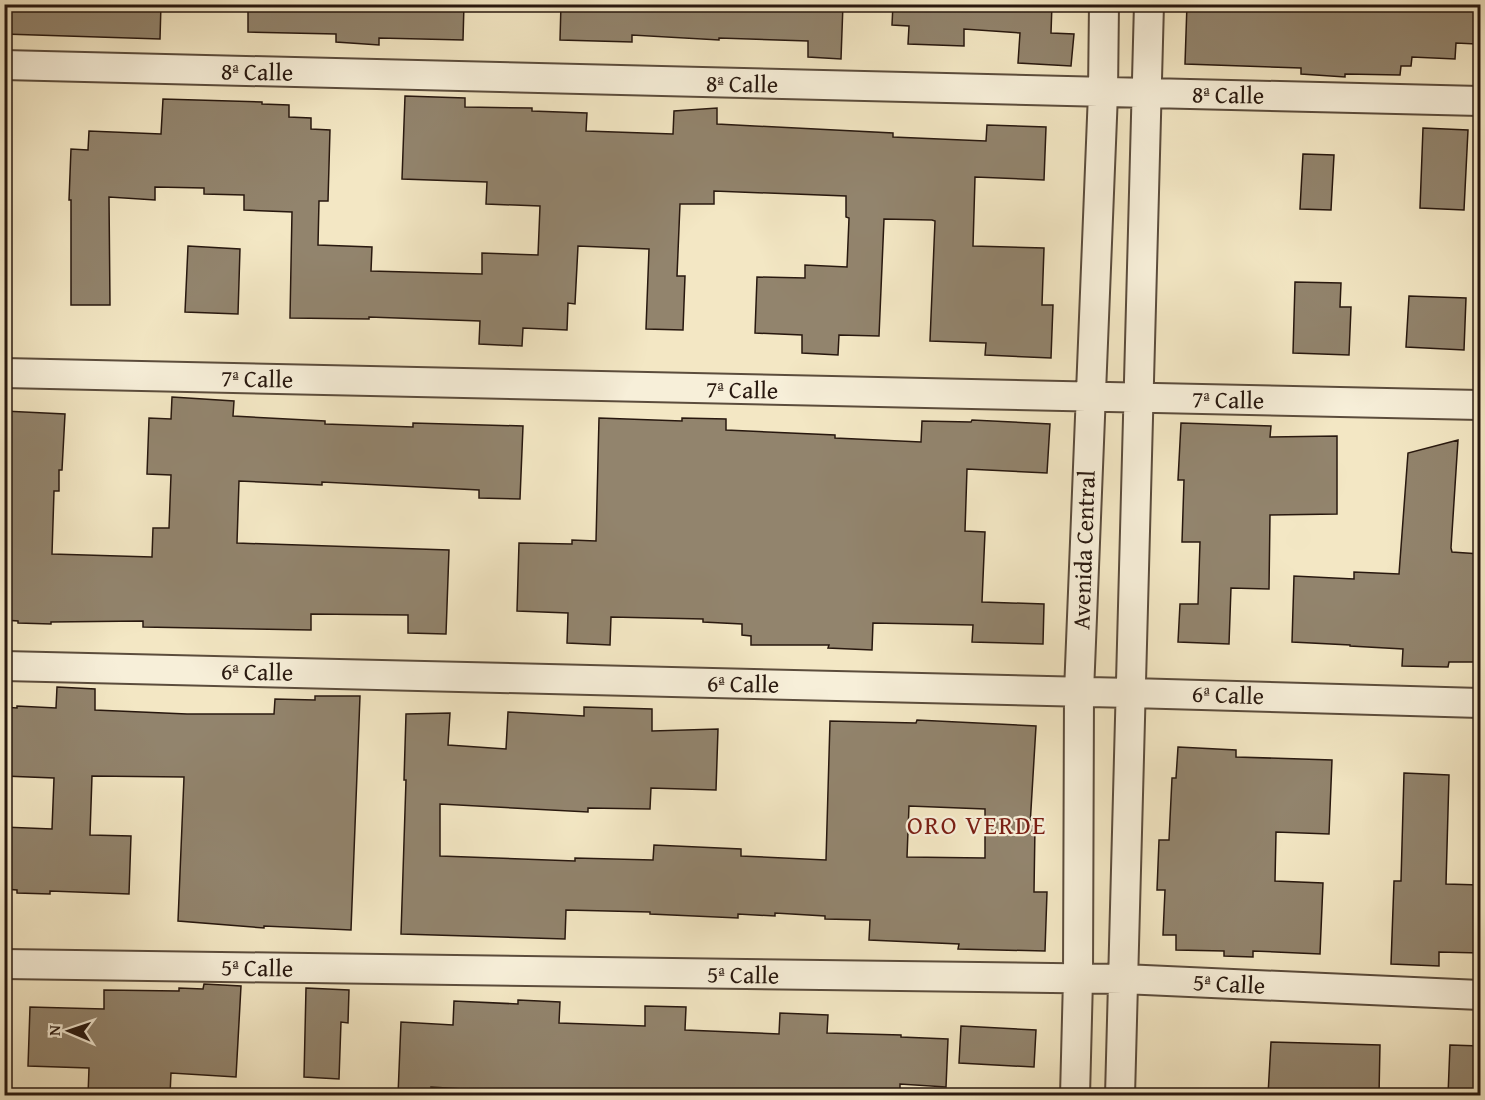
<svg xmlns="http://www.w3.org/2000/svg" width="1485" height="1100" font-family="'Gentium Book Plus',serif">
<style>
.building{fill:#92846d;stroke:#28180f;stroke-width:1.5;fill-rule:evenodd}
.lines{fill:none;stroke-linecap:round;stroke-linejoin:round}
.minor-casing{stroke:#5b4c3c;stroke-width:32}
.minor{stroke:#f7efd9;stroke-width:28}
.labels{text-anchor:middle;stroke-width:4.5;stroke-linejoin:round;paint-order:stroke}
.street-label{font-size:24px;fill:#28180f;stroke:#f7efd9}
.neighbourhood-label{font-size:26px;letter-spacing:1.5px;fill:#7a1f14;stroke:#f7efd9}
</style>
<rect width="100%" height="100%" fill="#f3e7c4"/>
<filter id="stains"><feTurbulence type="fractalNoise" baseFrequency=".00333" numOctaves="4"/><feColorMatrix values="0 0 0 0 .2 0 0 0 0 .09 0 0 0 0 .02 0 0 0 .5 -.17"/></filter>
<radialGradient id="worn" r=".72"><stop offset=".6" stop-color="#630" stop-opacity="0"/><stop offset="1" stop-color="#630" stop-opacity=".3"/></radialGradient>
<path class="building" d="M 4,4 L 161,4 L 160,39 L 4,34 Z
M 248,4 L 464,4 L 463,40 L 379,38 L 379,45 L 336,42 L 336,34 L 248,32 Z
M 561,4 L 843,4 L 841,59 L 808,57 L 808,41 L 719,38 L 719,40 L 632,35 L 632,42 L 560,40 Z
M 893,4 L 1052,4 L 1051,33 L 1074,34 L 1071,66 L 1018,63 L 1020,33 L 964,29 L 964,46 L 908,44 L 909,26 L 892,25 Z
M 1187,4 L 1477,4 L 1476,44 L 1456,43 L 1455,59 L 1412,57 L 1411,66 L 1401,66 L 1400,75 L 1345,74 L 1345,77 L 1301,74 L 1301,68 L 1185,64 Z
M 405,96 L 465,98 L 465,107 L 532,108 L 532,111 L 587,113 L 586,131 L 673,134 L 674,111 L 717,108 L 717,124 L 893,133 L 893,137 L 986,141 L 987,125 L 1046,127 L 1044,180 L 975,177 L 973,246 L 1044,248 L 1042,305 L 1053,305 L 1051,358 L 985,355 L 986,343 L 930,341 L 935,221 L 932,220 L 884,219 L 879,336 L 839,335 L 838,355 L 802,353 L 802,335 L 755,333 L 757,277 L 805,278 L 805,265 L 847,267 L 849,218 L 846,217 L 846,196 L 714,191 L 714,204 L 680,204 L 677,276 L 685,276 L 683,330 L 646,329 L 649,249 L 578,246 L 575,304 L 568,303 L 567,330 L 523,328 L 522,346 L 479,344 L 480,321 L 369,317 L 369,319 L 290,318 L 292,212 L 244,210 L 244,195 L 204,194 L 204,188 L 155,187 L 155,200 L 109,197 L 110,305 L 71,305 L 71,200 L 69,200 L 71,149 L 88,150 L 89,131 L 161,134 L 163,99 L 262,102 L 262,104 L 289,105 L 289,117 L 311,118 L 311,129 L 330,130 L 328,201 L 319,201 L 318,245 L 372,247 L 371,271 L 482,274 L 482,253 L 538,255 L 540,206 L 486,204 L 487,182 L 402,179 Z
M 1423,128 L 1468,130 L 1464,210 L 1420,208 Z
M 1303,154 L 1334,155 L 1331,210 L 1300,209 Z
M 188,246 L 240,249 L 238,314 L 185,312 Z
M 1295,282 L 1341,283 L 1340,307 L 1351,307 L 1349,355 L 1293,353 Z
M 1409,296 L 1466,298 L 1464,350 L 1406,347 Z
M 172,397 L 234,401 L 233,416 L 325,421 L 325,424 L 413,427 L 413,423 L 523,426 L 520,499 L 479,498 L 479,490 L 322,482 L 322,485 L 239,481 L 237,543 L 449,550 L 446,634 L 408,633 L 408,615 L 311,614 L 311,630 L 143,627 L 143,621 L 51,622 L 51,624 L 18,623 L 18,621 L 4,620 L 4,411 L 65,414 L 62,470 L 59,470 L 59,491 L 54,491 L 52,554 L 152,557 L 153,528 L 169,528 L 171,475 L 147,474 L 149,418 L 171,419 Z
M 599,418 L 682,421 L 682,418 L 726,419 L 726,430 L 835,435 L 835,438 L 921,442 L 922,421 L 971,422 L 972,420 L 1050,424 L 1047,473 L 967,469 L 965,531 L 985,532 L 982,602 L 1044,604 L 1043,644 L 972,642 L 973,625 L 873,623 L 872,650 L 828,648 L 829,645 L 751,645 L 751,636 L 742,635 L 742,624 L 703,622 L 703,619 L 611,617 L 610,645 L 567,643 L 568,613 L 517,611 L 519,543 L 572,544 L 572,540 L 596,541 Z
M 1181,423 L 1271,426 L 1270,437 L 1337,436 L 1337,514 L 1270,515 L 1269,589 L 1231,588 L 1229,644 L 1178,642 L 1180,604 L 1198,604 L 1200,542 L 1182,542 L 1184,480 L 1178,480 Z
M 1458,440 L 1451,548 L 1452,552 L 1480,554 L 1480,588 L 1475,587 L 1475,662 L 1449,662 L 1448,667 L 1402,666 L 1403,649 L 1350,646 L 1350,645 L 1292,642 L 1294,576 L 1354,579 L 1354,572 L 1399,574 L 1408,453 Z
M 57,687 L 95,689 L 95,710 L 187,714 L 274,714 L 275,699 L 315,700 L 315,696 L 360,696 L 351,930 L 264,926 L 264,928 L 178,921 L 184,777 L 92,776 L 90,835 L 131,836 L 129,894 L 50,891 L 50,894 L 17,893 L 17,890 L 4,889 L 4,827 L 52,829 L 54,778 L 4,776 L 4,707 L 17,708 L 17,706 L 56,708 Z
M 584,707 L 652,709 L 652,731 L 718,729 L 716,790 L 651,788 L 650,809 L 588,808 L 588,812 L 440,804 L 440,856 L 575,861 L 575,858 L 653,860 L 654,845 L 741,849 L 741,856 L 826,860 L 830,721 L 916,723 L 917,720 L 1036,726 L 1030,826 L 1035,826 L 1034,892 L 1047,892 L 1045,951 L 958,949 L 959,944 L 869,940 L 870,920 L 825,919 L 825,916 L 775,913 L 775,916 L 738,914 L 738,918 L 650,914 L 650,912 L 566,910 L 565,939 L 401,934 L 406,780 L 404,780 L 406,714 L 450,713 L 448,745 L 506,749 L 508,712 L 584,716 ZM 909,806 L 985,809 L 985,858 L 907,857 Z
M 1178,747 L 1236,750 L 1236,757 L 1332,760 L 1329,834 L 1276,832 L 1275,881 L 1323,883 L 1320,954 L 1253,951 L 1253,957 L 1224,956 L 1224,951 L 1176,950 L 1176,935 L 1163,935 L 1165,890 L 1157,890 L 1159,840 L 1169,840 L 1172,778 L 1176,778 Z
M 1404,773 L 1449,775 L 1446,884 L 1480,885 L 1480,953 L 1439,952 L 1439,966 L 1391,964 L 1394,881 L 1401,881 Z
M 204,984 L 241,986 L 236,1077 L 171,1073 L 170,1095 L 88,1095 L 89,1068 L 28,1066 L 30,1007 L 104,1009 L 104,990 L 179,991 L 179,988 L 203,989 Z
M 306,988 L 349,990 L 348,1023 L 341,1022 L 339,1079 L 304,1077 Z
M 518,1000 L 560,1002 L 559,1023 L 645,1026 L 645,1006 L 686,1007 L 685,1030 L 779,1034 L 780,1013 L 828,1015 L 827,1033 L 901,1035 L 901,1037 L 948,1039 L 946,1087 L 900,1084 L 900,1095 L 776,1095 L 776,1093 L 684,1090 L 684,1095 L 515,1095 L 515,1092 L 431,1087 L 431,1095 L 398,1095 L 401,1022 L 453,1025 L 454,1001 L 518,1004 Z
M 961,1026 L 1036,1030 L 1034,1067 L 959,1063 Z
M 1271,1042 L 1380,1045 L 1379,1095 L 1268,1095 Z
M 1450,1045 L 1480,1046 L 1480,1095 L 1448,1095 Z"/>
<g class="lines">
<g class="minor-casing">
<path id="minor" d="M 4,65 L 1480,101
M 4,373 L 1480,405
M 4,666 L 1131,693 L 1480,703
M 4,964 L 1123,979 L 1480,995
M 1075,1096 L 1078,979 L 1079,692 L 1103,93 L 1104,4
M 1120,1096 L 1149,4"/>
</g>
<use href="#minor" class="minor"/>
</g>
<g class="labels">
<g class="street-label">
<text transform="translate(257 72) rotate(1)" y="8">8ª Calle</text>
<text transform="translate(742 84) rotate(1)" y="8">8ª Calle</text>
<text transform="translate(1228 95) rotate(1)" y="8">8ª Calle</text>
<text transform="translate(257 379) rotate(1)" y="8">7ª Calle</text>
<text transform="translate(742 390) rotate(1)" y="8">7ª Calle</text>
<text transform="translate(1228 400) rotate(1)" y="8">7ª Calle</text>
<text transform="translate(1084 550) rotate(-88)" y="8">Avenida Central</text>
<text transform="translate(257 672) rotate(1)" y="8">6ª Calle</text>
<text transform="translate(743 684) rotate(1)" y="8">6ª Calle</text>
<text transform="translate(1228 695) rotate(2)" y="8">6ª Calle</text>
<text transform="translate(257 968) rotate(1)" y="8">5ª Calle</text>
<text transform="translate(743 975) rotate(1)" y="8">5ª Calle</text>
<text transform="translate(1229 984) rotate(3)" y="8">5ª Calle</text>
</g>
<g class="neighbourhood-label">
<text x="977" y="834">ORO VERDE</text>
</g>
</g>
<rect width="1485" height="1100" fill="none" stroke="#f3e7c4" stroke-width="24"/>
<rect x="6" y="6" width="1473" height="1088" fill="none" stroke="#28180f" stroke-width="3"/>
<rect x="12" y="12" width="1461" height="1076" fill="none" stroke="#28180f" stroke-width="1.5"/>
<g transform="translate(69 1031) rotate(272)" stroke="#f7efd9" stroke-width="4.5" paint-order="stroke">
<path d="M0-4.5L10 22L0 15L-10 22Z" fill="#28180f"/>
<text y="-9" font-size="16" font-weight="bold" text-anchor="middle" fill="#28180f">N</text>
</g>
<rect width="100%" height="100%" filter="url(#stains)"/>
<rect width="100%" height="100%" fill="url(#worn)"/>
</svg>
